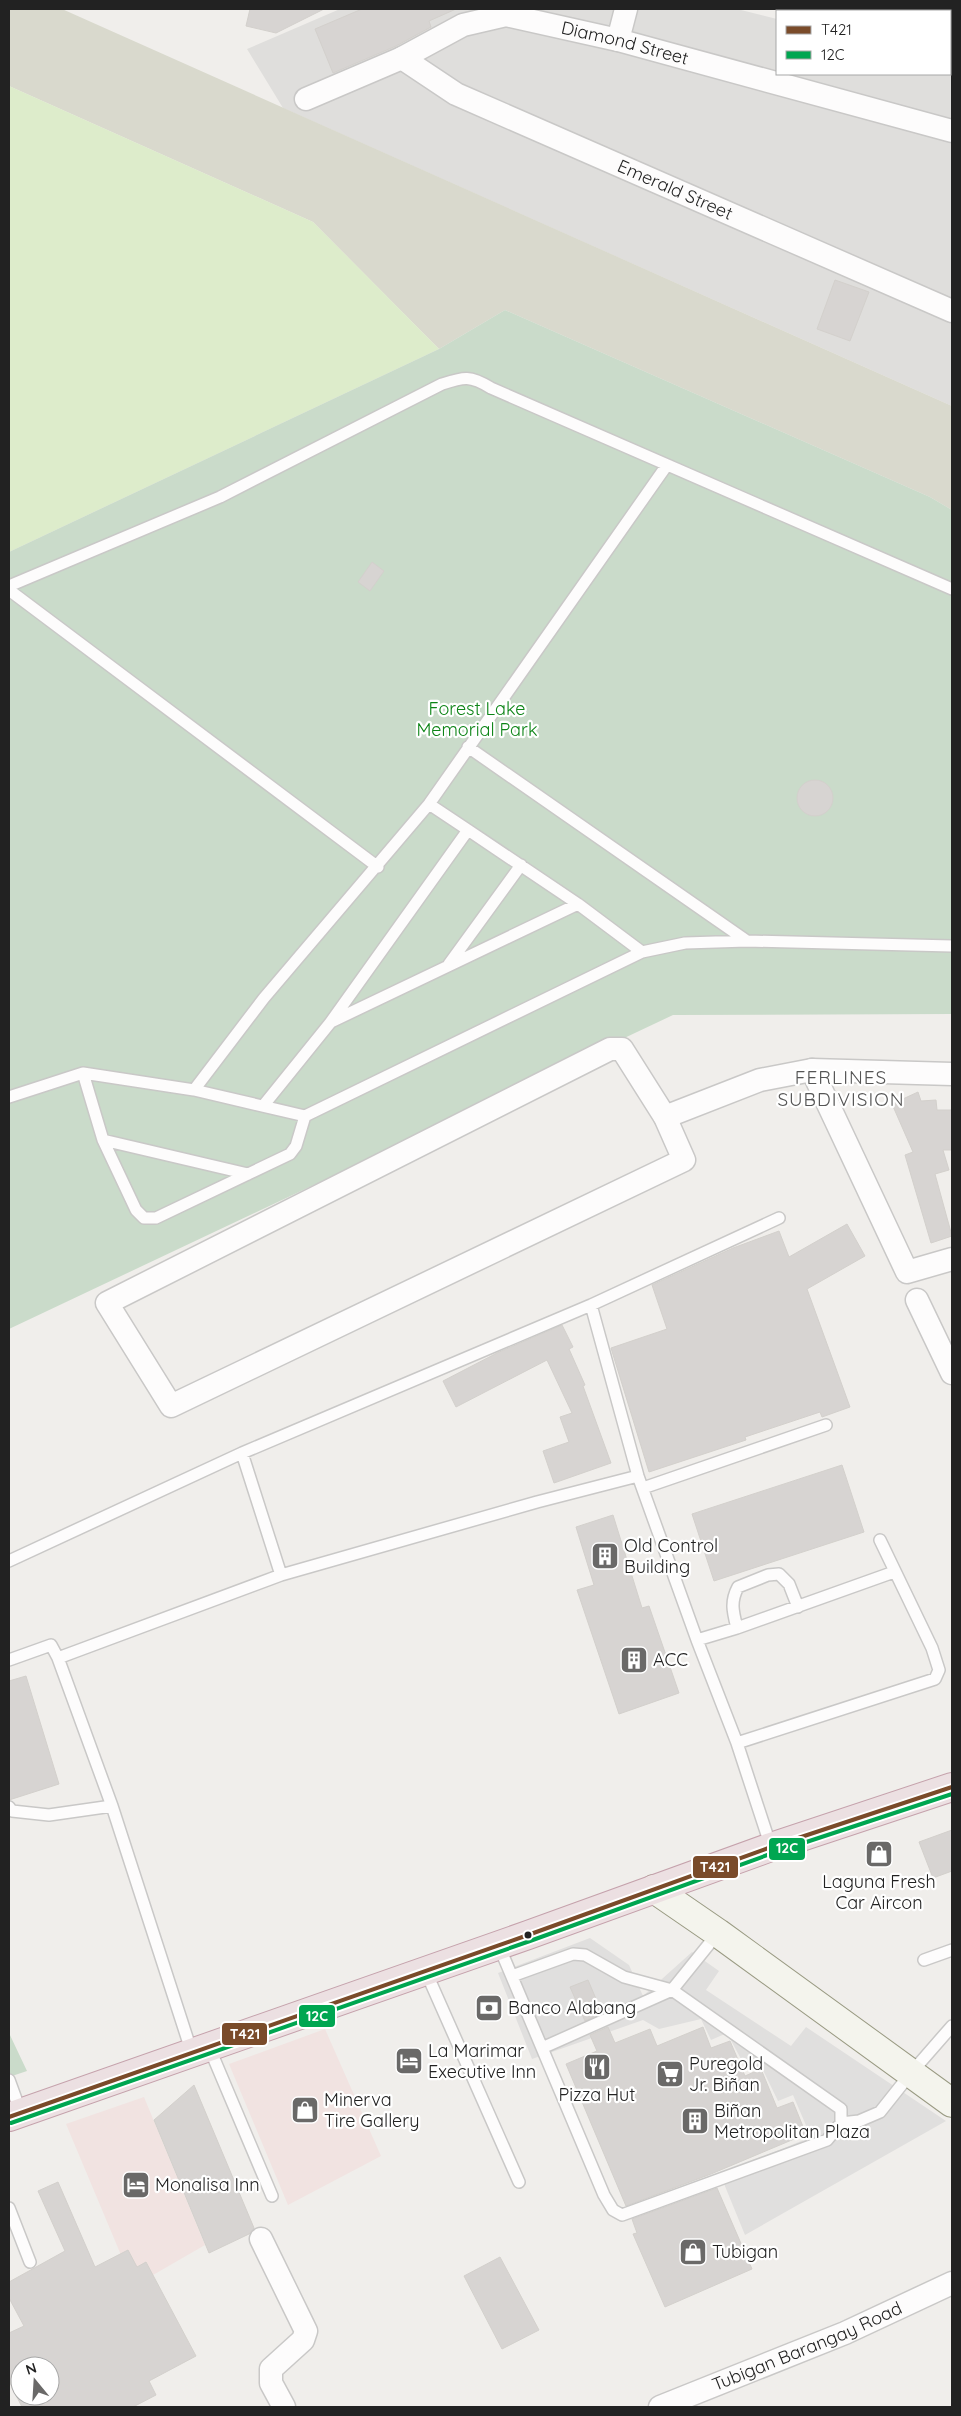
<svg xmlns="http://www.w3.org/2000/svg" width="961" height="2416" font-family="Quicksand,sans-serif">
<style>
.residential{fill:#dfdedc}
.commercial{fill:#f1e3e1}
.construction{fill:#d9d9cd}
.grass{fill:#ddeccb}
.cemetery{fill:#cadbca}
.parking{fill:#e0dfde}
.building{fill:#d7d4d2;stroke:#d3d0cc;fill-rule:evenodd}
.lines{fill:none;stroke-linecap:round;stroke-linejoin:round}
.lane-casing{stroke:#c9c8c7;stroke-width:14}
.street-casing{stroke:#c9c8c7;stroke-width:25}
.secondary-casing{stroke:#999a82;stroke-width:30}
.highway-casing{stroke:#c5a2ac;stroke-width:30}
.lane{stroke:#fdfcfc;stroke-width:11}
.street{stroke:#fdfcfc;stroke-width:22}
.secondary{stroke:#f4f4ed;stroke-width:28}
.highway{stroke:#ece0e2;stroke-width:28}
.bus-1-casing{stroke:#fff;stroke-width:8}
.bus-2-casing{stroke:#fff;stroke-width:8}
.bus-1{stroke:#7a4b2a;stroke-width:4}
.bus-2{stroke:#00a651;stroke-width:4}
.bus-dot{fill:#222;stroke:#fff;stroke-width:2}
.labels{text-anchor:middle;stroke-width:4.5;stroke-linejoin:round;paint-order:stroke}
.street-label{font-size:18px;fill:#222;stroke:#fff}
.park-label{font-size:18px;fill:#0c8416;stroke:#fff}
.poi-label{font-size:18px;fill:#222;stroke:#fff;text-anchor:start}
.neighbourhood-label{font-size:19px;letter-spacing:1px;fill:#555;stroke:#fff}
.line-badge{stroke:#fff;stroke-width:2}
.badge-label{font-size:14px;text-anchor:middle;font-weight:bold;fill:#fff}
</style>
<rect width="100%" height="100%" fill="#f0eeeb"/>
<path class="residential" d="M 340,9 L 737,9 L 777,19 L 777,74 L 950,74 L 950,62 L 952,63 L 952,406 L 283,108 L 247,49 Z"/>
<path class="commercial" d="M 325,2029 L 381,2156 L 288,2205 L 229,2064 Z
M 144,2097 L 205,2245 L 134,2286 L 66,2124 Z"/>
<path class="construction" d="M 9,9 L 62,9 L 952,406 L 952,510 L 930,497 L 505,310 L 439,349 L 313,222 L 9,86 Z"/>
<path class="grass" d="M 9,86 L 313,222 L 439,349 L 9,552 Z"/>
<path class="cemetery" d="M 505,310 L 930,497 L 952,510 L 952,1014 L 673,1015 L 9,1329 L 9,552 L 439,349 Z
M 9,2033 L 27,2071 L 9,2077 Z"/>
<path class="parking" d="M 590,1938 L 629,1965 L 643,1996 L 692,1952 L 719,1971 L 706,1990 L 791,2046 L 806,2027 L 946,2121 L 745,2235 L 720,2174 L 811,2137 L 793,2095 L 778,2101 L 761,2066 L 747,2070 L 727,2033 L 711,2040 L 701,2019 L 659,2029 L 643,2020 L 532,2059 L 498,1973 Z"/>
<path class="building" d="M 250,9 L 324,9 L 276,33 L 246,26 Z
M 362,9 L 456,9 L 429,21 L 431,27 L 396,46 L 333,73 L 315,29 Z
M 835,280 L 869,292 L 850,341 L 817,329 Z
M 372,562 L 384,571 L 370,591 L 358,582 Z
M797 798a18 18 0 1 1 36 0a18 18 0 1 1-36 0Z
M 918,1092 L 921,1101 L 936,1100 L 937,1110 L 952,1110 L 952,1150 L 943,1150 L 949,1170 L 935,1174 L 952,1236 L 931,1243 L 905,1155 L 913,1152 L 892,1104 Z
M 847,1224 L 865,1256 L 807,1289 L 850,1407 L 822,1417 L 820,1412 L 745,1437 L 746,1440 L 649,1472 L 611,1348 L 667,1329 L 652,1285 L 733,1248 L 779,1231 L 789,1257 Z
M 562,1325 L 573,1347 L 569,1349 L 585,1385 L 583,1386 L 611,1463 L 554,1483 L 543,1451 L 569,1442 L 560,1417 L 572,1413 L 547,1360 L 456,1407 L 443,1381 L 497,1353 Z
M 842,1465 L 864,1532 L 714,1581 L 692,1514 Z
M 613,1515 L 642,1608 L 649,1606 L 679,1693 L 619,1714 L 577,1590 L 594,1585 L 576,1527 Z
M 26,1676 L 59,1784 L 9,1800 L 9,1681 Z
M 952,1830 L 952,1871 L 933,1878 L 919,1842 Z
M 588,1980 L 602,2013 L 585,2021 L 570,1987 Z
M 608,2027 L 615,2043 L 650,2029 L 657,2046 L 703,2027 L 711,2048 L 730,2041 L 745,2076 L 761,2069 L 777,2108 L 793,2102 L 806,2134 L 711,2174 L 626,2206 L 566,2064 L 597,2051 L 590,2035 Z
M 194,2085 L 254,2228 L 249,2234 L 209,2253 L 154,2120 Z
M 58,2182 L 95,2267 L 128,2250 L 137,2267 L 146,2262 L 196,2356 L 149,2381 L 156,2395 L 133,2407 L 22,2407 L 9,2381 L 9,2333 L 24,2326 L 9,2298 L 9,2282 L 65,2251 L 38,2191 ZM 20,2366 L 50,2366 L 50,2396 L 20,2396 Z
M 717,2188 L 752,2269 L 665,2307 L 633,2234 L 637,2233 L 632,2219 Z
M 500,2257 L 539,2330 L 502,2349 L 464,2276 Z"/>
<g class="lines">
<g class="lane-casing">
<path id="lane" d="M 9,586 L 220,497 L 442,384 C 464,377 470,375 491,388 L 952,589
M 9,590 L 378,867
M 468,747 L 747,941
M 429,804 L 468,830
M 449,964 L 521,865
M 331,1022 L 578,904
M 83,1073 L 103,1140 L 136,1210 L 144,1218 L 156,1218 L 290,1154 L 296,1146 L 305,1116
M 194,1090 L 305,1116 L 642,952 L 685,943 L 747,941 L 952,946
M 9,1097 L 83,1073 L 194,1090 L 264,998 L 429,804 L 667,465
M 263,1106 L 330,1023 L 468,830 L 578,904 L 642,952
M 103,1140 L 248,1174
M 591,1305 L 638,1476 L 697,1640 L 737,1743 L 771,1847
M 242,1453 L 281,1575
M 643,1488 L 826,1425
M 9,1561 L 242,1453 L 591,1305 L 779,1218
M 737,1628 C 733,1612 730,1602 738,1587 L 768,1575 L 779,1574 L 789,1584 L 798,1607
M 697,1640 L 737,1628 L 894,1572
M 58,1658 L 281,1575 L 537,1502 L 638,1476
M 9,1660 L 51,1645 L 58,1658 L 112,1806 L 192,2053
M 737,1743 L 935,1679 L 939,1670 L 932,1648 L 880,1540
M 9,1807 L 12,1811 L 49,1815 L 112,1806
M 499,1946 L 604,2195 L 613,2210 L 622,2215 L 827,2140 L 841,2123 L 841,2109 L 672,1990 L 718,1933
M 924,1960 L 952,1950
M 426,1972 L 519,2182
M 512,1976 L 573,1954 L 585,1955 L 624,1977 L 672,1990
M 209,2047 L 272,2196
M 542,2048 L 672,1990
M 9,2080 L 21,2113
M 841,2123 L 859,2121 L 880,2112 L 911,2073 L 952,2026
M 9,2208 L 30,2262"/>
</g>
<g class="street-casing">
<g id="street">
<path d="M 618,40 L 626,9"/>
<path id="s1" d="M 402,58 L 456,94 L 952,311"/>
<path id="s2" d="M 306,99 L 402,58 L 463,25 L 506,15 L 618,40 L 952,131"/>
<path d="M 610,1049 L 622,1049 L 665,1117 L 684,1160 L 171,1406 L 107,1303 Z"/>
<path d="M 812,1070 L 907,1272 L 952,1259"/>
<path d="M 665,1117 L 760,1080 L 812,1070 L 952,1074"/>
<path d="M 917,1300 L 952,1373"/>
<path d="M 261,2239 L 306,2331 L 303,2340 L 271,2369 L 271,2383 L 284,2407"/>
<path id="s3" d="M 660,2407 L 845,2333 L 952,2283"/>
</g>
</g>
<g class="secondary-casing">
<path id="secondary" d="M 654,1889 L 718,1933 L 952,2103"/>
</g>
<g class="highway-casing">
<path id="highway" d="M 9,2117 L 528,1935 L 771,1847 L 952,1787"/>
</g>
<use href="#lane" class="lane"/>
<use href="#street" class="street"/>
<use href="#secondary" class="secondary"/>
<use href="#highway" class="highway"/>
<g class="bus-1-casing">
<path id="bus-1" d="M 9,2117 L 528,1935 L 771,1847 L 952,1787"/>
</g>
<g class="bus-2-casing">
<path id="bus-2" d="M 11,2123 L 530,1941 L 773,1853 L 952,1794"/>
</g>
<use href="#bus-1" class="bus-1"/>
<use href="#bus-2" class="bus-2"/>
</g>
<defs>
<g id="building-square" transform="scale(1.4375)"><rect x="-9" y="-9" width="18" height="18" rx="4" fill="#6a6968" stroke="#fff"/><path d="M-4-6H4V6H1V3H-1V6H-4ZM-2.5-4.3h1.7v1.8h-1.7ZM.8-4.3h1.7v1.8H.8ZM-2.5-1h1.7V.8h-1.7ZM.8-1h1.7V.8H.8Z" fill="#fff"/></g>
<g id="shop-square" transform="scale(1.4375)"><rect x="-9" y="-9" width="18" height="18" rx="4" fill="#6a6968" stroke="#fff"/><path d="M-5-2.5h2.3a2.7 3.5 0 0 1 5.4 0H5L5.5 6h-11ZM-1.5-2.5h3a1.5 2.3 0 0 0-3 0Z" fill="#fff"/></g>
<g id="bank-square" transform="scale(1.4375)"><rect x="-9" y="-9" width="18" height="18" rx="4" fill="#6a6968" stroke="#fff"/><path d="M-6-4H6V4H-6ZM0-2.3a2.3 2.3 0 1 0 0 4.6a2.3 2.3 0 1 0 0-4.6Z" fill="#fff"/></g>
<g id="hotel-square" transform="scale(1.4375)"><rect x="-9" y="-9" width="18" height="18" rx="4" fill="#6a6968" stroke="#fff"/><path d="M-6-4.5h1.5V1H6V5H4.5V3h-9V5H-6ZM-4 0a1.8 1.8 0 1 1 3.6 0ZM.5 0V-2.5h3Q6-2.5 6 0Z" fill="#fff"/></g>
<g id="restaurant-square" transform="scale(1.4375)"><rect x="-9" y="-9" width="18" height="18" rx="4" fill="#6a6968" stroke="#fff"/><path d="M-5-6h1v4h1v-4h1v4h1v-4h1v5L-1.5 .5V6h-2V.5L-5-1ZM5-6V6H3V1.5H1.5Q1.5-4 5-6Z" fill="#fff"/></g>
<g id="supermarket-square" transform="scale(1.4375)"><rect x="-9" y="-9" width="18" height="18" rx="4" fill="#6a6968" stroke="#fff"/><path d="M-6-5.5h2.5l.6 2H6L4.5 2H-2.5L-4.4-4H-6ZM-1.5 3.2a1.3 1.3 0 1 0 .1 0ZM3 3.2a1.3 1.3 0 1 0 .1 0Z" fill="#fff"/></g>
</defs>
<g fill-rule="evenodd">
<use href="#building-square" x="605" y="1556"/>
<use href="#building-square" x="634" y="1660"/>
<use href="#shop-square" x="879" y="1854"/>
<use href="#bank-square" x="489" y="2008"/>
<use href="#hotel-square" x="409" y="2061"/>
<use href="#restaurant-square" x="597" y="2067"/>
<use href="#supermarket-square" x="670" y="2074"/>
<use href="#shop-square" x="305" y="2110"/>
<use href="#building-square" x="695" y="2121"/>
<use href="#hotel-square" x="136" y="2185"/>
<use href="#shop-square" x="693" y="2252"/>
</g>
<circle class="bus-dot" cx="528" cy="1935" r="4.5"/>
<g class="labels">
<g class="street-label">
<text dy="6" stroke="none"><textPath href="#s2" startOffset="340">Diamond Street</textPath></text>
<text dy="6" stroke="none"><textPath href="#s1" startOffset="304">Emerald Street</textPath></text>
<text dy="6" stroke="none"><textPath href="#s3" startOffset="159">Tubigan Barangay Road</textPath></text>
</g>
<g class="park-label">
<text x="477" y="715">Forest Lake<tspan x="477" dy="21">Memorial Park</tspan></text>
</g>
<g class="poi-label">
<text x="624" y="1552">Old Control<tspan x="624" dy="21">Building</tspan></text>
<text x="653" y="1666">ACC</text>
<text x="879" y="1888" text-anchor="middle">Laguna Fresh<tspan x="879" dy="21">Car Aircon</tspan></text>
<text x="508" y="2014">Banco Alabang</text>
<text x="428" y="2057">La Marimar<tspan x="428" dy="21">Executive Inn</tspan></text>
<text x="689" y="2070">Puregold<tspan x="689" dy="21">Jr. Biñan</tspan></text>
<text x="597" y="2101" text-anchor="middle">Pizza Hut</text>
<text x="324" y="2106">Minerva<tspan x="324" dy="21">Tire Gallery</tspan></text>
<text x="714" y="2117">Biñan<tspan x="714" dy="21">Metropolitan Plaza</tspan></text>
<text x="155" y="2191">Monalisa Inn</text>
<text x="712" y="2258">Tubigan</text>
</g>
<g class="neighbourhood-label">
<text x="841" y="1084">FERLINES<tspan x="841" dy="22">SUBDIVISION</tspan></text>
</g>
</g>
<g class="line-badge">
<rect x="768" y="1837" width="38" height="24" rx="5" fill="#00a651"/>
<rect x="692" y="1855" width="47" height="24" rx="5" fill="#7a4b2a"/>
<rect x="298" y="2004" width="38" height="24" rx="5" fill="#00a651"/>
<rect x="221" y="2022" width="47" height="24" rx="5" fill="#7a4b2a"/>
</g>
<g class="badge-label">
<text x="787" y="1853">12C</text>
<text x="715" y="1872">T421</text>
<text x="317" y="2021">12C</text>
<text x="245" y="2039">T421</text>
</g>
<rect width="961" height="2416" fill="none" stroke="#222222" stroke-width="20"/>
<rect x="776" y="10" width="175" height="65" fill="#ffffff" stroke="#a7a7a7"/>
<rect x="786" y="26" width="25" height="8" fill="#7a4b2a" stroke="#a7a7a7"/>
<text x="821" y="35" font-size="15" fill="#222222">T421</text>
<rect x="786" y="51" width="25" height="8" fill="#00a651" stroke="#a7a7a7"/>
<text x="821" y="60" font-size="15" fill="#222222">12C</text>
<g transform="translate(35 2381) rotate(342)"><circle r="24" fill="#ffffff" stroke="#a7a7a7"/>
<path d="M0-4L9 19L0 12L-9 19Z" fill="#6a6968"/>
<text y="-8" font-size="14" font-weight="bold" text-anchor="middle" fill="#222222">N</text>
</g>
</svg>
